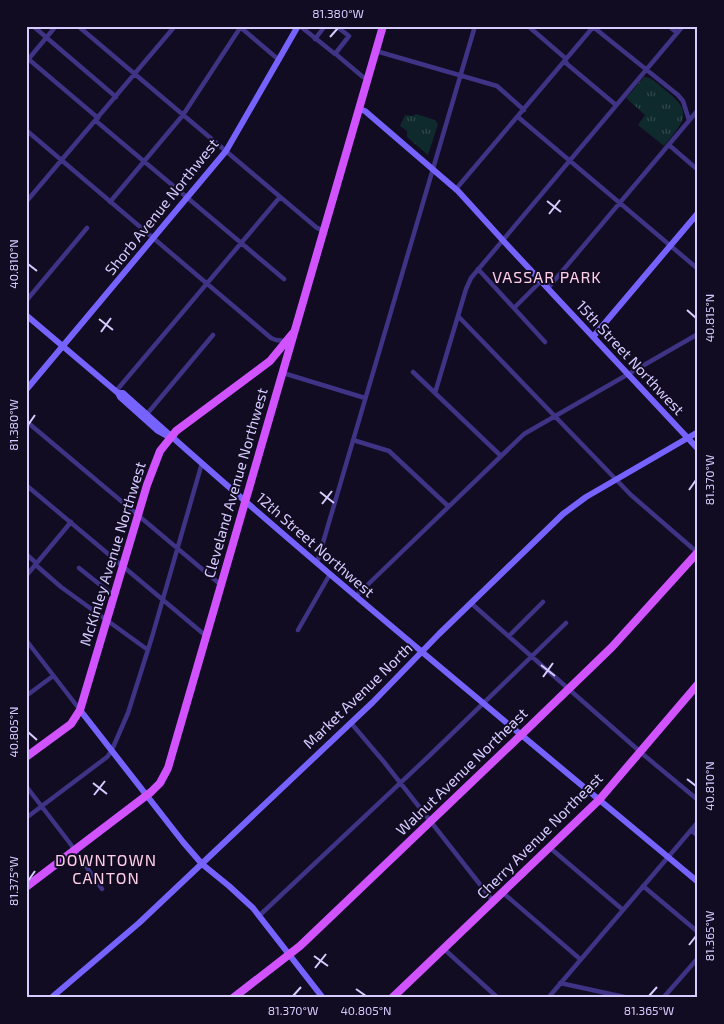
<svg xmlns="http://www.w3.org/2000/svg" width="724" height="1024" font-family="'Exo 2',sans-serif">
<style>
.grass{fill:url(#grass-tufts)}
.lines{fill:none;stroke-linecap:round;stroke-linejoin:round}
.street{stroke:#3e3384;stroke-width:4.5}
.secondary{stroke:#7663ff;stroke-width:6}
.primary{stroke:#d053ff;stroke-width:8}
.ticks{fill:none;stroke:#d7ccff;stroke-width:2}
.labels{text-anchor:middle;stroke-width:4;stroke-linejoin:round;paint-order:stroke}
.street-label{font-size:15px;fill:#d7ccff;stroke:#120c22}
.neighbourhood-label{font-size:16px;letter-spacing:1px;fill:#ffcee8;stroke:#120c22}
.neatline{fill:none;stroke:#d7ccff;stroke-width:2}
.ticks-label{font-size:12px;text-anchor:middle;fill:#d7ccff}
</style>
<defs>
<pattern id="grass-tufts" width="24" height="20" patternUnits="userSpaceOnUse" patternTransform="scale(1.25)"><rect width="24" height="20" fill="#0e2a2c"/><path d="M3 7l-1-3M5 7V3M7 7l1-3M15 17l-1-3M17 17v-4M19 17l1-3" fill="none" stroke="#30484c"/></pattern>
</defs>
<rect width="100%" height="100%" fill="#120c22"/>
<path class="grass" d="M 644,77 C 652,77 658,84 664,89 C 694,112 685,120 664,146 L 638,125 L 645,115 L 626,98 Z
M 416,114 L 435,120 L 438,124 L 428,155 L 407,137 L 407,131 L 400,126 L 405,115 L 413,116 Z"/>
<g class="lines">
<path class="street" d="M 33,26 L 116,97
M 78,26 L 317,228 L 323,230
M 239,26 L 279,60
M 300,26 L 335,54 L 349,36 L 336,26
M 528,26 L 564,57 L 567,64 L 616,105
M 592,26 L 678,95 L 683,101 L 689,120
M 669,26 L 677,33
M 315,39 L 325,26
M 376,51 L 497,86 L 524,110
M 338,56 L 363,77 L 368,79
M 26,57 L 98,118
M 26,62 L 56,26
M 518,117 L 698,269
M 96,121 L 284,279
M 26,130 L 271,338 L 276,340 L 285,341
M 669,145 L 698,170
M 456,189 L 594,26
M 26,202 L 175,26
M 110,202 L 183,115 L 240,28
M 478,269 L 545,342
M 548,288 L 698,110
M 26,301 L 87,228
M 514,308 L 541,281
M 458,316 L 631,495 L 698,553
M 413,372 L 501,456
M 283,373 L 365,398
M 116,391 L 280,197
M 435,393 L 466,289 L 471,278 L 683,26
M 147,414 L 213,335
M 26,421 L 221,585
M 353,440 L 389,451 L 448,506
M 26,485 L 206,636
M 26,554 L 34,561 L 38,567 L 61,587 L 148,650
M 317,563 L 475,26
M 79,568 L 114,596
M 26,576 L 71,522
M 356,596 L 524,434 L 698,334
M 472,604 L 645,756 L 698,800
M 298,630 L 330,574
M 509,636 L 543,602
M 26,640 L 80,710
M 26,696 L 53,676
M 351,723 L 384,762 L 493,901
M 26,786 L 69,842 L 102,889
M 26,818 L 107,757 L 111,752 L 128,713 L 152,637 L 202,463
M 691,830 L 698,836
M 549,847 L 623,910
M 643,886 L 698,932
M 502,892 L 580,959
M 260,915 L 429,756 L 566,623
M 444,949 L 498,998
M 560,983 L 629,998
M 548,998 L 698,822
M 663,998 L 698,958"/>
<path class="secondary" d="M 359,109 L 365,111 L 458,191 L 509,247 L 698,449
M 26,315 L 118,393 L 120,397 L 158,431 L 167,436
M 593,337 L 698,213
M 26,390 L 226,151 L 298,26
M 118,393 L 123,393 C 310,562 505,721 698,882
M 80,710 L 183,842 L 202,864 L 229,886 L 253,908 L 323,998
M 51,998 L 139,923 L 373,702 L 439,634 L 563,514 L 586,497 L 698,432"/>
<path class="primary" d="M 26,757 L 71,724 L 80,710 L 147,485 L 160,451 L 176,431 L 270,361 L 293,333
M 26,887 L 151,792 L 160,783 L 168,768 L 383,26
M 233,998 L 300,946 L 521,735 L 612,647 L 698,552
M 392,998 L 599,800 L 698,684"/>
</g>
<path class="ticks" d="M 330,37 L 338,28M 547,201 L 561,212M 549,214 L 560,200M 28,264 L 37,271M 687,310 L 696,318M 99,319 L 113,330M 101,332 L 111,318M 28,425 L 35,415M 689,490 L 696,480M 320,492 L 334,503M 322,504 L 332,491M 541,665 L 555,676M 543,677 L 553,663M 28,732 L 37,740M 687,779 L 696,786M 93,783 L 107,794M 94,795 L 105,781M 28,881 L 35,871M 689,945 L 696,936M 314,956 L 328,966M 315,968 L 326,954M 356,989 L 366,996M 293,996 L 301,987M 649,996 L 657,987"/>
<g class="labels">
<g class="street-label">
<text transform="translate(162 207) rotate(-51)" y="5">Shorb Avenue Northwest</text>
<text transform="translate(630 358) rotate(47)" y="5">15th Street Northwest</text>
<text transform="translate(236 483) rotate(-74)" y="5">Cleveland Avenue Northwest</text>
<text transform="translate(315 545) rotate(41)" y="5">12th Street Northwest</text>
<text transform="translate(113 554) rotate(-73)" y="5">McKinley Avenue Northwest</text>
<text transform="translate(358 696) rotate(-44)" y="5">Market Avenue North</text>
<text transform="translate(462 772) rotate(-44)" y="5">Walnut Avenue Northeast</text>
<text transform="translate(540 836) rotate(-45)" y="5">Cherry Avenue Northeast</text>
</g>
<g class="neighbourhood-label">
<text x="547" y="283">VASSAR PARK</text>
<text x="106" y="866">DOWNTOWN<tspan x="106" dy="18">CANTON</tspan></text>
</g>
</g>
<rect width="724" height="1024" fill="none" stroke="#120c22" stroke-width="55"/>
<rect x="28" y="28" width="668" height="968" class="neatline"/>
<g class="ticks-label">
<text x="338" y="18">81.380°W</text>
<text transform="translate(14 264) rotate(-90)" y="4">40.810°N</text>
<text transform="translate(710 318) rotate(-90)" y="4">40.815°N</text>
<text transform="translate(14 425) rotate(-90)" y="4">81.380°W</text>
<text transform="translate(710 480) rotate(-90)" y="4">81.370°W</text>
<text transform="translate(14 732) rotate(-90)" y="4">40.805°N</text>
<text transform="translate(710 786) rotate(-90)" y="4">40.810°N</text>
<text transform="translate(14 881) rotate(-90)" y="4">81.375°W</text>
<text transform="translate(710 936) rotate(-90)" y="4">81.365°W</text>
<text x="293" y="1015">81.370°W</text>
<text x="366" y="1015">40.805°N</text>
<text x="649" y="1015">81.365°W</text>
</g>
</svg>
